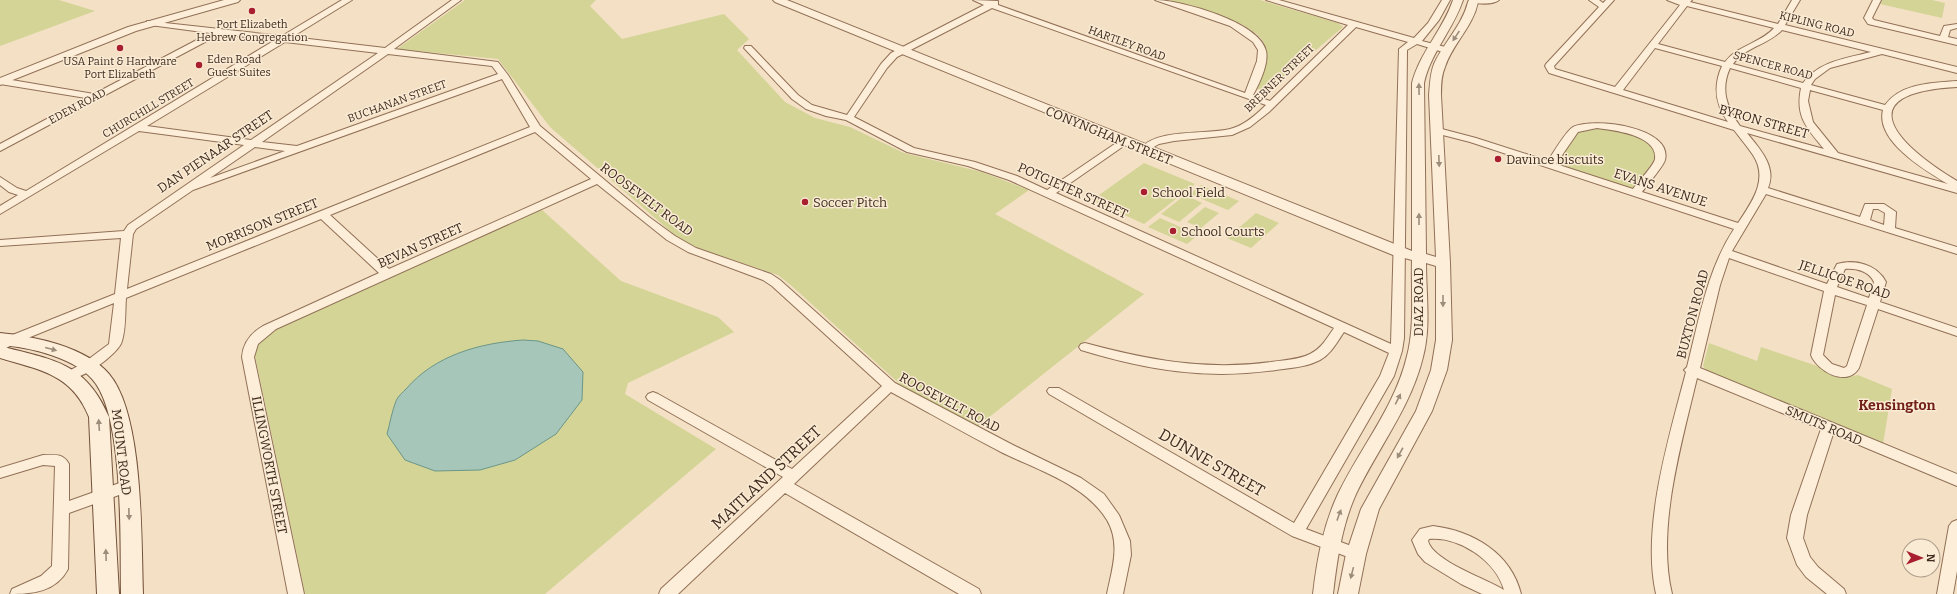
<svg xmlns="http://www.w3.org/2000/svg" width="1957" height="594" font-family="Bitter,serif">
<style>
.green{fill:#d3d496}
.water{fill:#a6c6b9;stroke:#6b9687}
.lines{fill:none;stroke-linecap:round;stroke-linejoin:round}
.minor-casing{stroke:#917057;stroke-width:2}
.tertiary-casing{stroke:#917057;stroke-width:2}
.secondary-casing{stroke:#73513a;stroke-width:2}
.minor{fill:#fdeed9;fill-rule:evenodd}
.tertiary{fill:#fdeed9;fill-rule:evenodd}
.secondary{fill:#fdeed9;fill-rule:evenodd}
.oneway{fill:#9e8c7b}
.poi-dot{fill:#a81f2f;stroke:#faebd5;stroke-width:1.5}
.labels{text-anchor:middle;stroke-width:3;stroke-linejoin:round;paint-order:stroke}
.far-poi-label{font-size:11px;fill:#3f2a1d;stroke:#faebd5}
.far-street-label{font-size:11px;fill:#3f2a1d;stroke:#faebd5}
.street-label{font-size:13px;fill:#3f2a1d;stroke:#faebd5}
.poi-label{font-size:13px;fill:#3f2a1d;stroke:#faebd5;text-anchor:start}
.neighbourhood-label{font-size:14px;font-weight:bold;fill:#722017;stroke:#faebd5}
.near-street-label{font-size:16px;fill:#3f2a1d;stroke:#faebd5}
</style>
<rect width="100%" height="100%" fill="#f4e0c4"/>
<path class="green" d="M 0,0 L 59,0 L 95,11 L 0,46 Z
M 465,0 L 596,0 L 590,6 L 622,39 L 724,14 L 749,39 L 737,50 L 785,102 L 815,118 L 850,127 L 904,153 L 982,172 L 1029,190 L 995,214 L 1144,294 L 978,426 L 903,387 L 793,287 L 778,275 L 698,248 L 677,237 L 550,127 L 498,59 L 397,49 Z
M 1169,0 L 1260,0 L 1338,23 L 1343,27 L 1269,90 L 1260,90 L 1256,88 L 1266,53 L 1263,41 L 1257,34 L 1243,25 Z
M 1882,0 L 1932,0 L 1945,3 L 1942,18 L 1880,4 Z
M 1601,127 C 1623,132 1647,133 1657,155 L 1635,188 L 1631,189 L 1559,165 L 1559,160 L 1580,129 Z
M 1144,163 L 1195,184 L 1144,224 L 1092,200 Z
M 1201,185 L 1239,201 L 1228,210 L 1190,194 Z
M 1185,195 L 1202,203 L 1179,222 L 1161,214 Z
M 1205,207 L 1219,213 L 1201,228 L 1187,222 Z
M 541,209 L 621,281 L 718,317 L 734,332 L 628,383 L 625,394 L 716,449 L 545,594 L 305,594 L 254,351 L 257,343 L 270,331 Z
M 1256,213 L 1279,223 L 1251,248 L 1227,238 Z
M 1160,218 L 1198,235 L 1187,244 L 1148,227 Z
M 1709,343 L 1757,361 L 1761,347 L 1817,366 L 1833,375 L 1848,377 L 1858,375 L 1892,389 L 1883,444 L 1708,373 L 1703,366 Z"/>
<path class="water" d="M 523,340 L 538,341 L 563,349 L 583,372 L 582,400 L 556,434 L 515,460 L 480,470 L 435,471 L 405,460 L 387,434 C 390,423 392,411 396,401 C 398,396 403,392 406,389 C 435,355 480,343 523,340 Z"/>
<g class="lines">
<g class="minor-casing">
<path id="minor" d="M 342,0 L 352,0 L 292,37 L 385,48 L 452,0 L 461,0 L 394,49 L 498,62 L 508,75 L 540,126 L 649,217 L 675,236 L 696,248 L 771,274 L 780,280 L 895,383 L 1011,444 L 1081,478 L 1104,494 L 1119,515 L 1130,541 L 1131,555 L 1123,594 L 1107,594 C 1112,569 1121,544 1107,520 C 1085,484 1037,470 1001,452 C 964,433 928,412 891,392 L 794,484 L 979,589 L 981,594 L 959,594 L 785,493 L 678,594 L 659,594 L 661,589 L 783,477 L 648,400 L 646,397 L 648,394 L 653,392 L 658,394 L 792,469 L 882,386 L 772,286 L 763,280 L 688,252 L 667,240 L 597,184 L 276,329 L 258,344 L 254,357 L 304,594 L 288,594 L 242,357 C 243,343 251,333 263,326 L 379,273 L 321,219 L 126,298 C 125,312 126,328 122,341 C 119,354 78,383 65,379 L 63,376 L 65,373 L 82,364 L 109,344 L 114,303 L 18,342 L 0,351 L 0,341 L 10,336 L 115,294 L 121,238 L 0,246 L 0,240 L 124,231 L 128,225 L 244,145 L 139,131 L 0,214 L 0,206 L 18,195 L 9,192 L 0,185 L 0,177 L 17,188 L 26,191 L 275,40 L 220,34 L 0,151 L 0,144 L 86,98 L 0,84 L 0,78 L 94,94 L 210,33 L 150,25 L 147,25 L 147,21 L 282,36 ZM 285,42 L 378,53 L 251,140 L 147,126 ZM 388,54 L 492,66 L 498,74 L 297,146 L 262,142 ZM 502,79 L 530,127 L 127,289 L 133,234 L 136,229 L 193,190 ZM 535,132 L 591,179 L 389,269 L 330,215 ZM 255,147 L 285,151 L 210,178 Z
M 973,0 L 998,1 L 998,5 L 1245,93 L 1257,61 L 1258,50 L 1253,42 L 1230,26 L 1155,0 C 1181,0 1260,22 1266,51 C 1269,64 1259,84 1253,95 L 1270,101 L 1348,25 L 1266,0 L 1279,0 L 1414,38 L 1428,23 L 1442,0 L 1450,0 L 1439,20 L 1422,41 L 1449,48 L 1449,52 L 1446,53 L 1417,44 L 1407,50 L 1404,338 L 1402,351 L 1394,376 L 1306,529 L 1362,550 L 1364,554 L 1362,558 L 1356,560 L 1292,536 L 1049,394 L 1047,391 L 1049,388 L 1059,388 L 1294,523 L 1380,376 L 1389,353 L 1344,332 C 1337,342 1331,354 1320,360 C 1307,367 1290,368 1276,370 C 1206,380 1147,370 1081,350 L 1079,347 L 1081,344 L 1085,343 C 1149,360 1205,371 1271,362 C 1283,360 1298,360 1310,354 C 1321,349 1327,338 1334,328 L 1009,180 L 968,166 L 907,152 L 846,120 L 826,116 L 806,109 L 792,99 L 744,48 L 745,46 L 751,46 L 798,95 L 812,105 L 847,115 L 881,64 L 891,53 L 984,5 ZM 992,8 L 1266,105 C 1256,115 1243,126 1230,129 C 1205,135 1157,128 1140,149 L 1145,152 L 1159,144 L 1174,141 L 1232,135 L 1250,127 L 1269,112 L 1356,27 L 1408,42 L 1399,49 L 1391,344 L 1056,193 L 1128,143 L 1130,141 L 1128,139 L 1122,139 L 1047,190 L 1017,176 L 975,162 L 914,148 L 854,117 L 887,68 L 897,57 Z
M 1476,0 L 1499,0 C 1494,4 1483,4 1476,3 Z
M 1589,0 L 1599,0 L 1603,3 L 1606,0 L 1614,0 L 1554,66 L 1555,69 L 1615,87 L 1680,5 L 1667,0 L 1692,0 L 1690,2 L 1778,24 L 1792,0 L 1800,0 L 1785,25 L 1957,67 L 1957,73 L 1882,54 L 1830,68 L 1815,79 L 1811,85 L 1885,105 C 1901,83 1932,83 1957,81 L 1957,87 C 1846,93 1897,145 1957,181 L 1957,193 L 1747,133 C 1760,149 1777,167 1768,188 L 1860,217 L 1865,204 L 1884,204 L 1896,212 L 1895,228 L 1957,247 L 1957,254 L 1766,194 L 1732,251 L 1827,284 L 1837,264 C 1855,259 1877,264 1886,282 L 1880,302 L 1957,328 L 1957,336 L 1878,309 L 1859,368 C 1847,388 1817,371 1811,355 L 1824,291 L 1729,258 L 1720,285 L 1700,368 L 1957,474 L 1957,486 L 1833,434 L 1807,515 L 1803,538 L 1810,557 L 1818,567 L 1844,589 L 1846,594 L 1827,594 L 1806,577 L 1797,565 L 1787,538 L 1791,515 L 1821,429 L 1697,378 C 1682,442 1656,528 1672,594 L 1656,594 C 1641,528 1669,437 1686,372 L 1684,370 L 1687,367 C 1699,320 1707,270 1734,229 L 1470,142 L 1435,133 L 1433,131 L 1438,128 L 1476,138 L 1548,161 C 1553,153 1566,131 1573,127 C 1594,117 1673,127 1665,160 C 1663,167 1647,185 1642,192 L 1738,223 C 1752,202 1769,179 1753,155 C 1747,146 1740,138 1734,130 L 1549,73 L 1545,66 L 1546,64 L 1599,7 ZM 1687,6 L 1774,28 C 1761,43 1738,45 1725,62 L 1658,44 ZM 1782,30 L 1871,52 C 1847,58 1819,61 1803,83 L 1733,64 C 1745,47 1768,45 1782,30 ZM 1655,48 L 1722,66 C 1713,86 1715,104 1728,122 L 1623,90 ZM 1730,68 L 1801,88 C 1795,117 1807,128 1824,149 L 1740,126 C 1727,108 1720,90 1730,68 ZM 1810,90 L 1883,110 C 1875,141 1926,171 1948,184 L 1838,153 L 1813,122 L 1808,101 ZM 1597,128 C 1613,130 1658,135 1655,159 C 1654,165 1638,182 1633,189 L 1556,164 L 1578,132 ZM 1873,209 L 1878,209 L 1885,213 L 1884,225 L 1870,220 ZM 1845,269 C 1856,268 1869,271 1874,282 L 1869,298 L 1837,287 ZM 1835,295 L 1867,305 L 1847,366 L 1844,368 L 1832,364 L 1823,355 Z
M 1873,0 L 1881,0 L 1872,18 L 1874,20 L 1940,36 L 1944,26 L 1957,24 L 1957,28 L 1950,30 L 1948,37 L 1957,39 L 1957,45 L 1868,24 L 1864,18 Z
M 43,455 C 54,455 63,453 69,464 L 69,501 L 128,480 L 133,482 L 135,486 L 133,490 L 69,513 L 68,569 C 56,592 32,594 10,594 L 12,589 L 41,576 L 52,566 L 55,466 L 43,465 L 0,478 L 0,468 Z
M 1957,520 L 1957,571 L 1953,594 L 1937,594 L 1949,526 L 1952,522 Z
M 1433,526 C 1473,531 1511,553 1521,594 L 1482,594 L 1461,584 L 1425,562 L 1418,554 L 1412,540 L 1420,529 ZM 1429,539 C 1459,536 1496,561 1504,590 C 1487,579 1433,561 1428,541 Z"/>
</g>
<g class="tertiary-casing">
<path id="tertiary" d="M 224,0 L 240,0 L 238,2 L 136,31 L 0,85 L 0,78 L 128,27 Z
M 773,0 L 787,0 L 1412,251 L 1412,83 C 1420,52 1443,30 1453,0 L 1463,0 C 1453,30 1431,52 1424,83 L 1426,254 L 1436,257 L 1429,95 C 1430,85 1430,74 1434,64 C 1444,42 1462,26 1468,2 L 1469,0 L 1477,0 L 1478,2 C 1473,27 1453,43 1445,67 C 1441,76 1441,86 1441,95 L 1450,263 L 1452,340 L 1447,370 L 1432,411 L 1379,509 L 1366,554 L 1358,594 L 1338,594 L 1346,554 L 1361,509 L 1416,411 L 1431,370 L 1436,340 L 1436,266 L 1426,263 C 1426,294 1431,327 1423,357 C 1411,407 1378,448 1356,494 C 1342,525 1337,560 1333,594 L 1313,594 C 1317,560 1323,526 1338,494 C 1360,448 1395,407 1407,356 C 1415,326 1411,291 1412,260 L 1393,255 L 775,2 Z"/>
</g>
<g class="secondary-casing">
<path id="secondary" d="M 0,333 C 34,336 86,347 109,374 C 144,415 141,540 143,594 L 121,594 C 120,543 124,425 96,384 C 79,358 29,347 0,345 Z
M 0,346 C 52,360 85,361 109,417 L 119,594 L 97,594 L 89,417 C 72,374 40,370 0,358 Z"/>
</g>
<use href="#minor" class="minor"/>
<use href="#tertiary" class="tertiary"/>
<use href="#secondary" class="secondary"/>
</g>
<defs><path id="oneway-solid" d="M-6-.8H1V-3.2L6.5 0L1 3.2V.8H-6Z"/></defs>
<g class="oneway">
<use href="#oneway-solid" transform="translate(1456 36) rotate(124)"/>
<use href="#oneway-solid" transform="translate(1419 89) rotate(-91)"/>
<use href="#oneway-solid" transform="translate(1439 161) rotate(88)"/>
<use href="#oneway-solid" transform="translate(1419 219) rotate(-90)"/>
<use href="#oneway-solid" transform="translate(1443 301) rotate(90)"/>
<use href="#oneway-solid" transform="translate(51 349) rotate(15)"/>
<use href="#oneway-solid" transform="translate(1398 399) rotate(-63)"/>
<use href="#oneway-solid" transform="translate(99 425) rotate(-94)"/>
<use href="#oneway-solid" transform="translate(1400 453) rotate(119)"/>
<use href="#oneway-solid" transform="translate(129 514) rotate(88)"/>
<use href="#oneway-solid" transform="translate(1339 515) rotate(-70)"/>
<use href="#oneway-solid" transform="translate(106 555) rotate(-92)"/>
<use href="#oneway-solid" transform="translate(1352 573) rotate(104)"/>
</g>
<g class="poi-dot">
<circle cx="252" cy="11" r="4"/>
<circle cx="120" cy="48" r="4"/>
<circle cx="199" cy="65" r="4"/>
<circle cx="1498" cy="159" r="4"/>
<circle cx="1144" cy="192" r="4"/>
<circle cx="805" cy="202" r="4"/>
<circle cx="1173" cy="231" r="4"/>
</g>
<g class="labels">
<g class="far-poi-label">
<text x="252" y="28">Port Elizabeth<tspan x="252" dy="13">Hebrew Congregation</tspan></text>
<text x="207" y="63" text-anchor="start">Eden Road<tspan x="207" dy="13">Guest Suites</tspan></text>
<text x="120" y="65">USA Paint &amp; Hardware<tspan x="120" dy="13">Port Elizabeth</tspan></text>
</g>
<g class="far-street-label">
<text transform="translate(1817 24) rotate(14)" y="4">KIPLING ROAD</text>
<text transform="translate(1127 43) rotate(20)" y="4">HARTLEY ROAD</text>
<text transform="translate(1773 65) rotate(15)" y="4">SPENCER ROAD</text>
<text transform="translate(1279 78) rotate(-44)" y="4">BREBNER STREET</text>
<text transform="translate(397 101) rotate(-20)" y="4">BUCHANAN STREET</text>
<text transform="translate(77 106) rotate(-28)" y="4">EDEN ROAD</text>
<text transform="translate(148 108) rotate(-31)" y="4">CHURCHILL STREET</text>
</g>
<g class="street-label">
<text transform="translate(1764 121) rotate(16)" y="5">BYRON STREET</text>
<text transform="translate(1109 135) rotate(22)" y="5">CONYNGHAM STREET</text>
<text transform="translate(215 151) rotate(-34)" y="5">DAN PIENAAR STREET</text>
<text transform="translate(1661 187) rotate(18)" y="5">EVANS AVENUE</text>
<text transform="translate(1073 190) rotate(24)" y="5">POTGIETER STREET</text>
<text transform="translate(647 199) rotate(37)" y="5">ROOSEVELT ROAD</text>
<text transform="translate(262 224) rotate(-22)" y="5">MORRISON STREET</text>
<text transform="translate(420 245) rotate(-24)" y="5">BEVAN STREET</text>
<text transform="translate(1845 279) rotate(19)" y="5">JELLICOE ROAD</text>
<text transform="translate(1418 302) rotate(-90)" y="5">DIAZ ROAD</text>
<text transform="translate(1692 314) rotate(-75)" y="5">BUXTON ROAD</text>
<text transform="translate(950 402) rotate(28)" y="5">ROOSEVELT ROAD</text>
<text transform="translate(1824 425) rotate(23)" y="5">SMUTS ROAD</text>
<text transform="translate(122 452) rotate(83)" y="5">MOUNT ROAD</text>
<text transform="translate(270 465) rotate(79)" y="5">ILLINGWORTH STREET</text>
</g>
<g class="poi-label">
<text x="1506" y="164">Davince biscuits</text>
<text x="1152" y="197">School Field</text>
<text x="813" y="207">Soccer Pitch</text>
<text x="1181" y="236">School Courts</text>
</g>
<g class="neighbourhood-label">
<text x="1897" y="410">Kensington</text>
</g>
<g class="near-street-label">
<text transform="translate(1212 462) rotate(30)" y="6">DUNNE STREET</text>
<text transform="translate(766 477) rotate(-43)" y="6">MAITLAND STREET</text>
</g>
</g>
<g transform="translate(1921 558) rotate(91)"><circle r="19" fill="#faebd5" stroke="#af9e8b"/>
<path d="M0-3L7 15L0 10L-7 15Z" fill="#a81f2f"/>
<text y="-6" font-size="11" font-weight="bold" text-anchor="middle" fill="#3f2a1d">N</text>
</g>
</svg>
